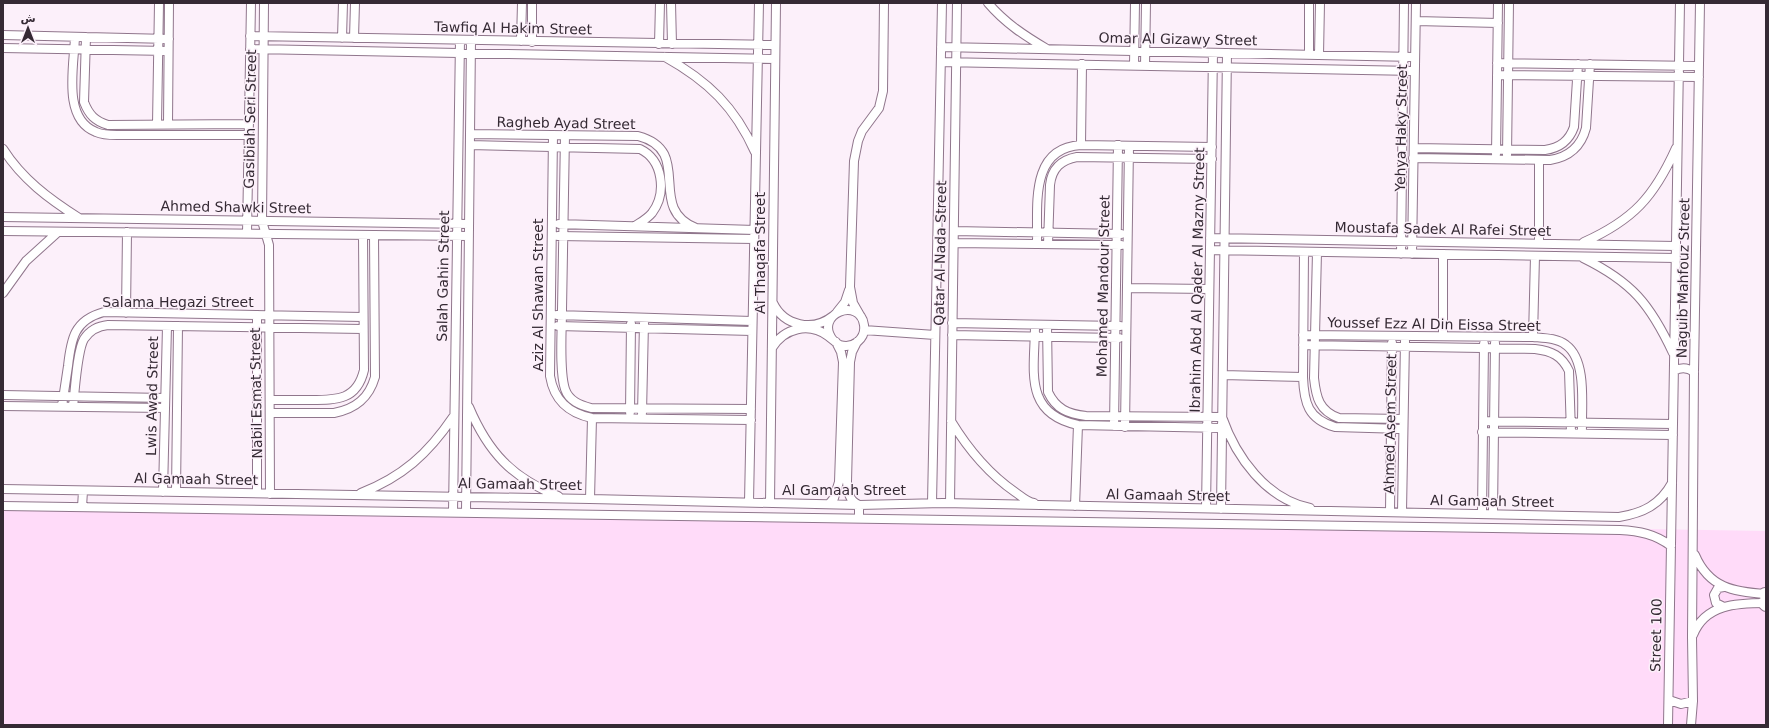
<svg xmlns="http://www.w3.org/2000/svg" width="1769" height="728" font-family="'DejaVu Sans',Vazirmatn,sans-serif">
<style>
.built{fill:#ffdbf9}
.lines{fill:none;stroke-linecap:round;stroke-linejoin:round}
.minor-casing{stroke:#90768c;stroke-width:10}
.highway-casing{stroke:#90768c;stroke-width:14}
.minor{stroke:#fff;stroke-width:8}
.highway{stroke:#fff;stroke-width:12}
.labels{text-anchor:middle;stroke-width:3;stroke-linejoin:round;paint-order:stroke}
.street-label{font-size:14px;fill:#352a34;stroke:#fcf0fa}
</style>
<rect width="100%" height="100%" fill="#fcf0fa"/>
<path class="built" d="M 3,502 L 1766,531 L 1766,725 L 3,725 Z"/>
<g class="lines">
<g class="minor-casing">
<path id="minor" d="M 264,3 L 262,221 L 269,245 L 270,494
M 671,3 L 672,44
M 988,3 C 1005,23 1025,36 1047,49
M 1416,21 L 1498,23
M 3,35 L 169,39
M 250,36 L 775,45
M 75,37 C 74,66 62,119 96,132 C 105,136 114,135 124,135 L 249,135
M 86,37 L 84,102 C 89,115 95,121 108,125 L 249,124
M 342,38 L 343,3
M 354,38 L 355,3
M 521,41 L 522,3
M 532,42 L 532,3
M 659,44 L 660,3
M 941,47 L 1415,57
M 3,48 L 168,51
M 250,49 L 775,59
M 1309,55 L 1309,3
M 1319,55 L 1320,3
M 665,57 C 708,81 735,107 755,152
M 941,62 L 1415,71
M 1497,63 L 1699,66
M 1134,65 L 1135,3
M 1145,66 L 1146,3
M 1497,75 L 1699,77
M 157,124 L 159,3
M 168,124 L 169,3
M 470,134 L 638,136 C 695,151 645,208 696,228
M 553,135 L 550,376 C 554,400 568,413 592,418 L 751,420
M 565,135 C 564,194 563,252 562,310 C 562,330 559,371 565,389 C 569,401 580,405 591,408 L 751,409
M 470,145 L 640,149 C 663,160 667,193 652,213 C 647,219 641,222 635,226
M 1081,145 L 1082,64
M 1414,148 L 1545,150 C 1560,148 1569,141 1574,127 L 1578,64
M 3,149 C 22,179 49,199 79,218
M 1496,154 L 1498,3
M 1507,155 L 1509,3
M 1413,158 L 1550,160 C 1569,157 1581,147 1586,128 L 1590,64
M 3,217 L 469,224
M 559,224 L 755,230
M 3,231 L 469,236
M 954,231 L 1121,234
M 247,233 L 251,3
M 558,236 L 754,239
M 1210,238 L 1676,246
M 1584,242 C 1633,220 1654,197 1676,148
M 954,243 L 1121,245
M 1539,243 L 1539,160
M 1037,244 C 1038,206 1029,148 1081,145 L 1212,147
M 1048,244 L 1050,185 C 1052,168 1061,160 1077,157 L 1212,159
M 1210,250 L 1676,258
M 1304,252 L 1303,377 C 1304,403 1308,419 1335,427 L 1403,429
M 1317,252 L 1314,378 C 1316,397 1319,411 1339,418 L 1403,419
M 1401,254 L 1404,3
M 1412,254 L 1416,3
M 1443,254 L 1443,336
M 1583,258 C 1632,282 1650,304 1673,353
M 1127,288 L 1209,289
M 3,293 L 26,261 L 58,232
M 773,303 C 784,326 813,332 833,316
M 837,312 L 845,302 L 849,290
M 126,313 L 127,232
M 257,315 L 257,493
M 557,315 L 752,321
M 861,317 L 853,303 L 850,287 L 854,161 L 858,141 L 862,131 L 879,108 L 883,91 L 884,3
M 952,323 L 1120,326
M 1035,325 C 1035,369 1022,413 1078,425 L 1222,428
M 1047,325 L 1048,392 C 1056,409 1068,414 1086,416 L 1222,417 C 1236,457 1266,499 1310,508
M 558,326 L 752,331
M 864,330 L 935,335
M 952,335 L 1119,338
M 1303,335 L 1533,337 C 1544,338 1557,338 1566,345 C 1588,361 1581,409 1582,433
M 1533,337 L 1535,256
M 857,342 L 852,352 L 850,362 L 847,482 C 848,492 849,501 859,505 L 859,518
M 1303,345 L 1535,349 C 1552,351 1562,356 1569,371 L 1571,433
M 772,348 C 784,328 809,322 828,336 C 832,339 836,343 840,345 C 853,349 866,339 864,325 C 860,296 813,314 833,340
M 1674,371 C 1681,367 1687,367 1694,372
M 1223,375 L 1303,377
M 3,395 L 165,398
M 270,400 C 283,400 297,400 311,400 C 337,400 357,400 364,370 L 363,235
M 3,406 L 165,408
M 62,406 C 64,393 66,380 68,366 C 71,339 74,320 104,312 L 363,317
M 73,406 C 75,391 77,351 84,339 C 90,330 98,326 108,325 L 363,329
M 469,407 C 488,452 512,478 558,496
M 630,412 L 631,324
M 270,413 L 334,413 C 356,409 369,398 375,377 L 374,235
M 642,413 L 644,323
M 951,421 C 968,449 989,474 1015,492 C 1021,496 1027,502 1034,503
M 1483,421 L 1673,424
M 1114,426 L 1118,145
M 1125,427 L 1129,146
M 1482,432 L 1673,435
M 3,489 L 590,499 L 859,505 L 943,503 L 1619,517 C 1643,513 1660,505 1672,483
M 163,492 L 167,326
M 176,492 L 178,326
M 361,493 C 402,477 428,454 453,417
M 590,499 L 592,418
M 749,502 L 759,3
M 770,503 L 776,3
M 932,503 L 942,3
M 950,503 L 957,3
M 829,504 L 834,498 L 839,482 L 843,362 L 841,352 L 836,342
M 3,506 L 1620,530 C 1639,531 1655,534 1671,546
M 1075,506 L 1078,425
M 82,507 L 83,491
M 1206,508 L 1213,53
M 1221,509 L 1227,53
M 453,512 L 460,40
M 466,512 L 471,40
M 1390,512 L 1392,343
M 1402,512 L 1405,341
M 1482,514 L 1484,344
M 1493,514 L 1495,343
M 1695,555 C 1709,588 1734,592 1766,594
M 1724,607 L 1716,603 L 1714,595 L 1718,588 L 1724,587
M 1693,635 C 1705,604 1737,603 1766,603
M 1669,700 L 1681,704 L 1693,701
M 1668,725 L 1680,3
M 1691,725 L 1693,701 L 1692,637 L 1694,372 L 1700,3"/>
</g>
<g class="highway-casing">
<path id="highway" d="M 1765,594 L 1766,594
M 1764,603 L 1766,605"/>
</g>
<use href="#minor" class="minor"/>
<use href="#highway" class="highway"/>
</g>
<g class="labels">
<g class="street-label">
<text transform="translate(513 28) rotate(1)" y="5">Tawfiq Al Hakim Street</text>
<text transform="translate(1178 39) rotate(1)" y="5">Omar Al Gizawy Street</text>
<text transform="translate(250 119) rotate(-89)" y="5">Gasibiah Seri Street</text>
<text transform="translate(566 123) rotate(1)" y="5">Ragheb Ayad Street</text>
<text transform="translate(1401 128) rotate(-89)" y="5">Yehya Haky Street</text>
<text transform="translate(236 207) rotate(1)" y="5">Ahmed Shawki Street</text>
<text transform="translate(1443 229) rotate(1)" y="5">Moustafa Sadek Al Rafei Street</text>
<text transform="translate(760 253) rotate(-90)" y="5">Al Thaqafa Street</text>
<text transform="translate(940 253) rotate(-89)" y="5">Qatar Al Nada Street</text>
<text transform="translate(443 276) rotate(-89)" y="5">Salah Gahin Street</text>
<text transform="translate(1683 278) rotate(-89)" y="5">Naguib Mahfouz Street</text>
<text transform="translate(1197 280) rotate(-89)" y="5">Ibrahim Abd Al Qader Al Mazny Street</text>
<text transform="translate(1103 286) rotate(-89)" y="5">Mohamed Mandour Street</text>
<text transform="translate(538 295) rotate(-90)" y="5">Aziz Al Shawan Street</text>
<text x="178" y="307">Salama Hegazi Street</text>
<text transform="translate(1434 324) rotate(1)" y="5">Youssef Ezz Al Din Eissa Street</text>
<text transform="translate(256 393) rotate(-91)" y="5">Nabil Esmat Street</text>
<text transform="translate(152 396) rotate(-89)" y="5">Lwis Awad Street</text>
<text transform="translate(1390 424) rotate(-89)" y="5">Ahmed Asem Street</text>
<text transform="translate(196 479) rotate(1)" y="5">Al Gamaah Street</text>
<text transform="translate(520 484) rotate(1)" y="5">Al Gamaah Street</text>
<text x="844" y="495">Al Gamaah Street</text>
<text transform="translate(1168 495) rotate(1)" y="5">Al Gamaah Street</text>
<text transform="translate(1492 501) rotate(1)" y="5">Al Gamaah Street</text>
<text transform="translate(1656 635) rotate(-89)" y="5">Street 100</text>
</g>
</g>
<rect width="1769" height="728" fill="none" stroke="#352a34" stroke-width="8"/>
<g transform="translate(28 28)" stroke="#fcf0fa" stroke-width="3" paint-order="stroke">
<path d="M0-3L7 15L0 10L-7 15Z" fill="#352a34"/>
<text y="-6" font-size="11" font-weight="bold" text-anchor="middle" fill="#352a34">ش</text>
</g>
</svg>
